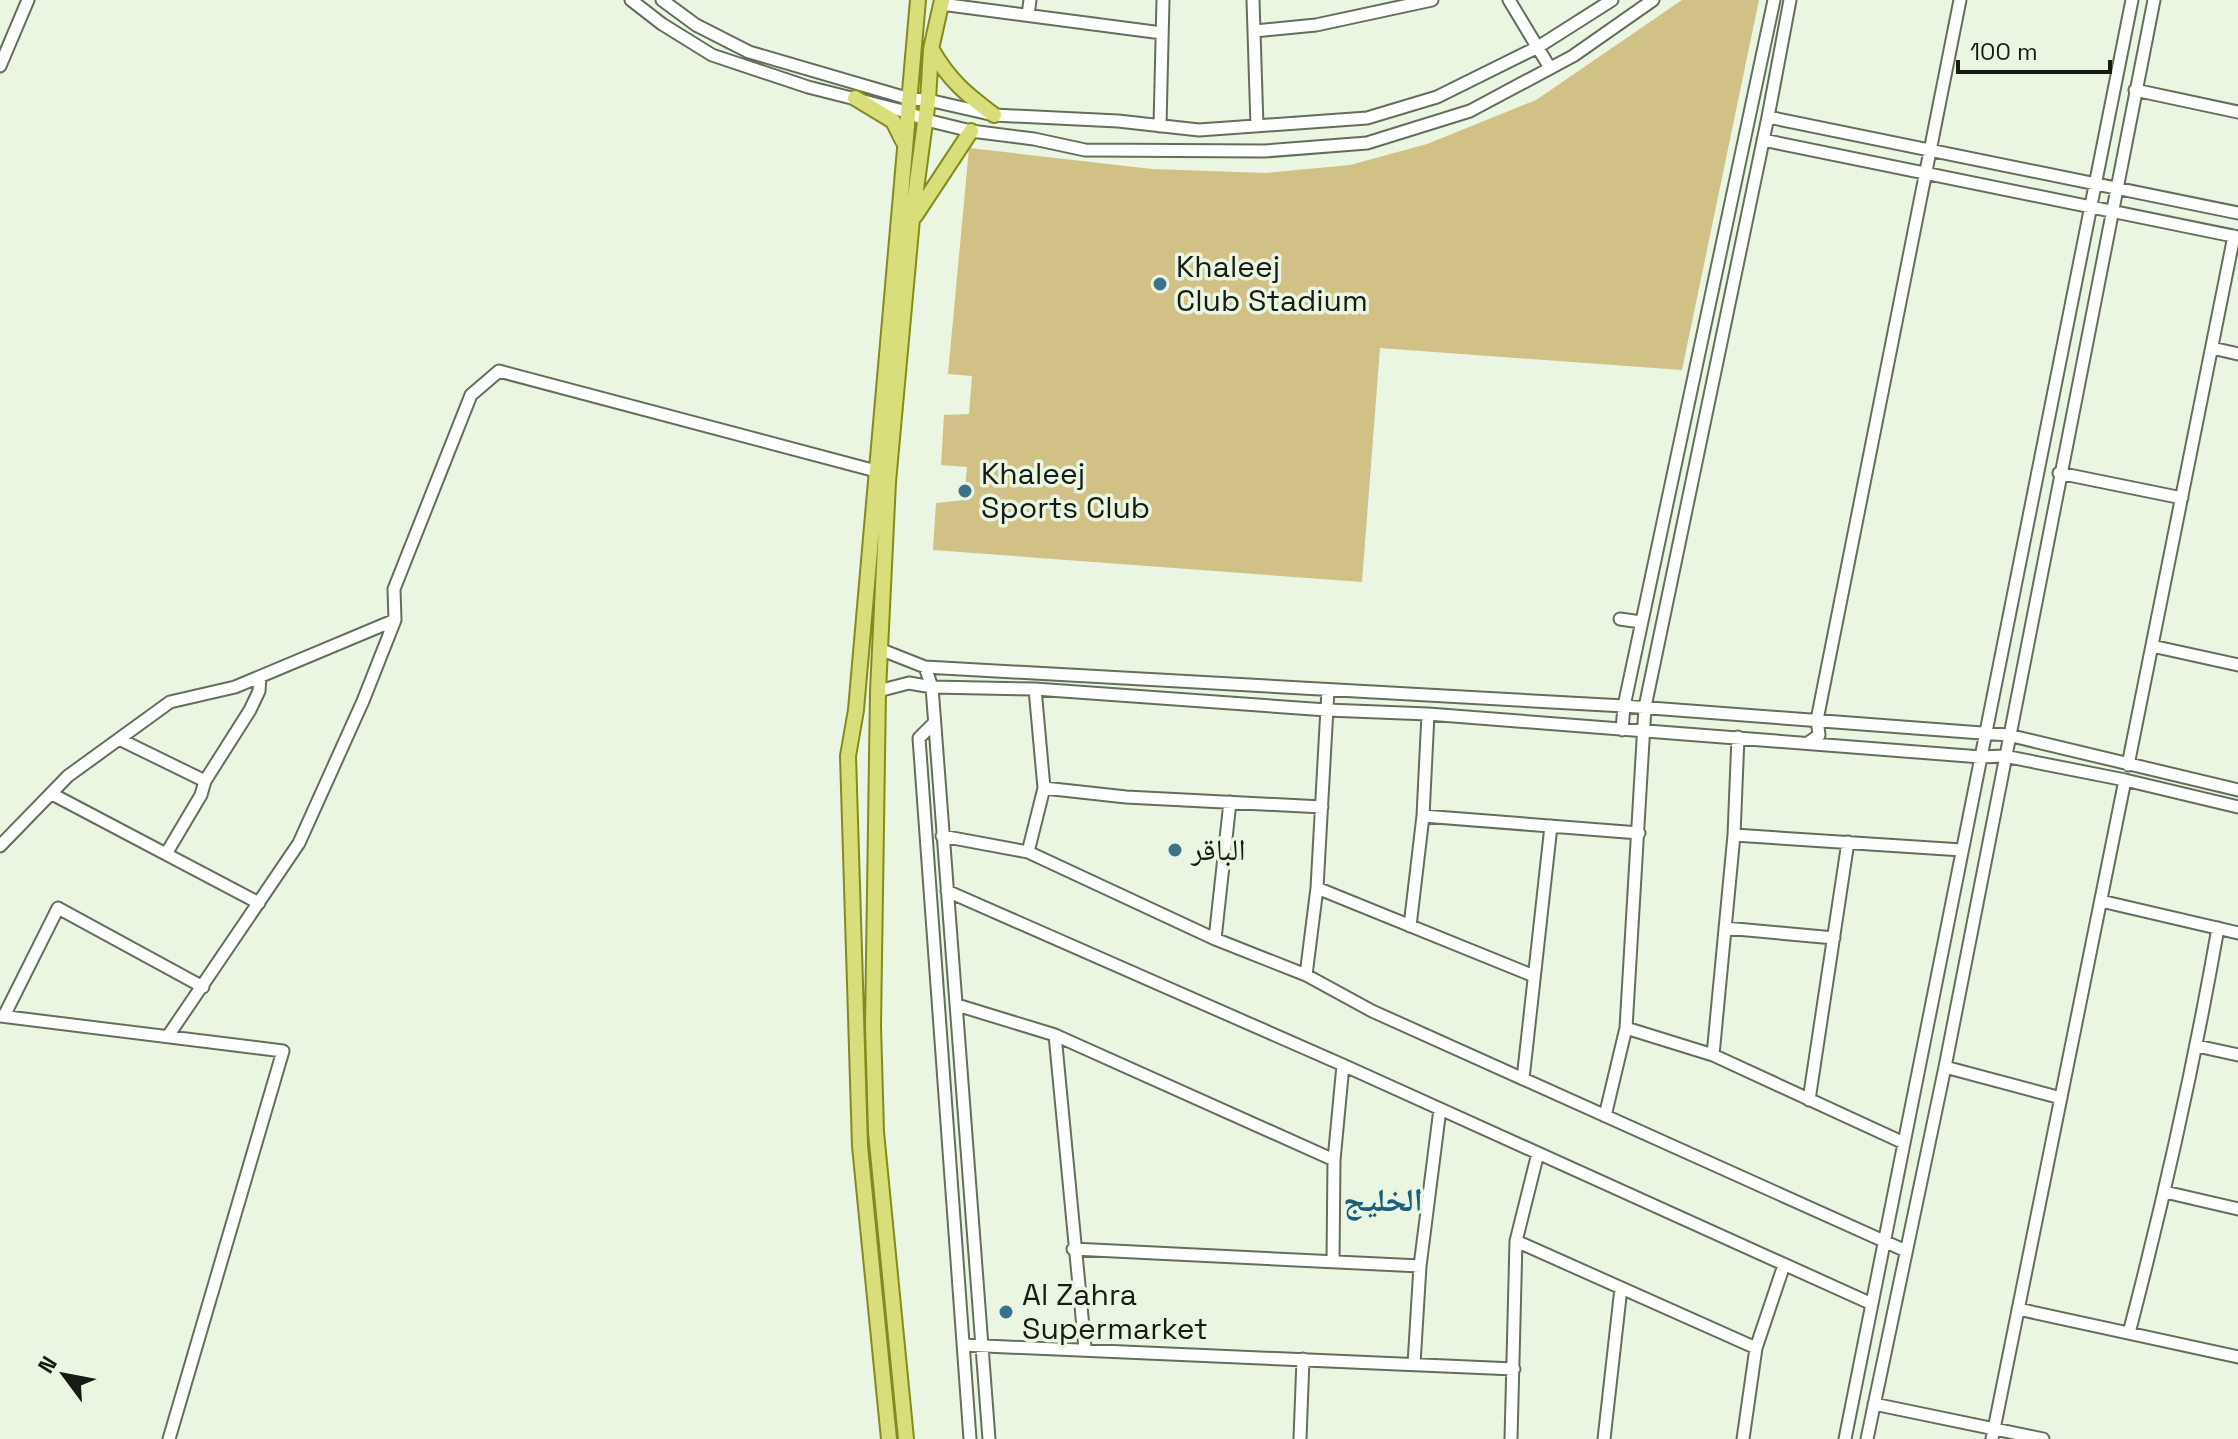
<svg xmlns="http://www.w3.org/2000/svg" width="2238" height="1439" font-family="'Space Grotesk','Noto Naskh Arabic',sans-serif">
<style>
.green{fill:#d1c187}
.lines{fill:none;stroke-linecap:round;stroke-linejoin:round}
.minor-casing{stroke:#636e5c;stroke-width:15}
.major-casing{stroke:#838b1c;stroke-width:18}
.minor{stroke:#fff;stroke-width:11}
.major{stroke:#d8de7a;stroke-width:14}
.poi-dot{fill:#3a728d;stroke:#eaf6e2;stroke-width:3}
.labels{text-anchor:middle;stroke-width:7;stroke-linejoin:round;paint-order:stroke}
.poi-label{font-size:30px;fill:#161b14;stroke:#eaf6e2;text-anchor:start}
.neighbourhood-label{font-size:32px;font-weight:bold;fill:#1a5f7b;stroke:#eaf6e2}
</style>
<rect width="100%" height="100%" fill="#eaf6e2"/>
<path class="green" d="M 1682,0 L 1759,0 L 1682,370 L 1380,348 L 1362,582 L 933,550 L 936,503 L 964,500 L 967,467 L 941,465 L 944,415 L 969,414 L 972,376 L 948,374 L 969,148 L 1152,169 L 1266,173 L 1350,165 L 1427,144 L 1536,100 Z"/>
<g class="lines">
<g class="minor-casing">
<path id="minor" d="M 631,0 L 662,24 L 712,55 L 808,87 L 907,112 L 926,120 L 971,131 L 1034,139 L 1085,150 L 1265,151 L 1367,143 L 1470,111 L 1573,56 L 1653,0
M 662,0 L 696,25 L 749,52 L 910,99 L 928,100 L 994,115 L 1118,121 L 1199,130 L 1367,118 L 1437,97 L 1538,47 L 1612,0
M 1253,0 L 1257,126
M 1509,0 L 1550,68
M 941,4 L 1162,33
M 1028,15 L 1030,0
M 1255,31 L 1316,25 L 1432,0
M 0,66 L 28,0
M 2135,90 L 2238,112
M 1768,117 L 2238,213
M 1160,126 L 1163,0
M 1763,140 L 2238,237
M 2212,348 L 2238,354
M 2059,473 L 2182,498
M 1620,619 L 1641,622
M 2152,646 L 2238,665
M 882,650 L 925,667 L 1624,706 L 2008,735 L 2238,790
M 925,667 L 932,687 L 989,1439
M 878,691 L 909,683 L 932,687 L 1035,689 L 1327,710 L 1428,714 L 1981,757 L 2004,756 L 2125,780 L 2238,807
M 934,723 L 919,738 L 970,1439
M 1622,730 L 1624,706 L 1774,0
M 119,739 L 205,781
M 1808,743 L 1819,735 L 1817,720 L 1960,0
M 2128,765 L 2234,236
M 1044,788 L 1126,797 L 1322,807
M 52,794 L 259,903
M 1423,816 L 1639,833
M 1734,835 L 1962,850
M 942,836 L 1028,852 L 1215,939 L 1306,975 L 1372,1011 L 1906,1251
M 0,846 L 68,776 L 170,702 L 235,687 L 395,620
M 1028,852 L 1044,788 L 1035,689
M 166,854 L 201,795 L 205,781 L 250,710 L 259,691 L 260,677
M 1317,888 L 1534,976
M 947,891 L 1343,1065 L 1872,1304
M 2101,901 L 2238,933
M 1410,926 L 1423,816 L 1428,714
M 1725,928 L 1834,938
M 1215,939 L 1230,802
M 1306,975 L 1317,888 L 1328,690
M 957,1005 L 1055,1035 L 1334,1160
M 0,1016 L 283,1051 L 169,1439
M 4,1016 L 58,908 L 203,987
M 1626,1028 L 1713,1055 L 1904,1143
M 1055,1035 L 1085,1348
M 168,1036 L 299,843 L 363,701 L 395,620 L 394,589 L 471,395 L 499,371 L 876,471
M 2197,1046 L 2238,1055
M 1713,1055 L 1734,835 L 1738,737
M 1945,1067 L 2061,1098
M 1523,1079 L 1551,826
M 1809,1100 L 1848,842
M 1605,1116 L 1626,1028 L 1645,707 L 1768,117 L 1790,0
M 2165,1192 L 2238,1209
M 1516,1241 L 1756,1348
M 1073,1249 L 1420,1266
M 1333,1261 L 1334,1160 L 1343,1065
M 2018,1309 L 2238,1357
M 2129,1333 C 2164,1199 2194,1065 2218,928
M 963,1345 L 1514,1369
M 1414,1364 L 1420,1266 L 1440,1109
M 1874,1404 L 2043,1439
M 1300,1439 L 1303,1359
M 1511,1439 L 1516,1241 L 1538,1153
M 1604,1439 L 1621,1288
M 1743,1439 L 1756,1348 L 1784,1265
M 1845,1439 L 2132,0
M 1867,1439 L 1945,1067 L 2154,0
M 1992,1439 L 2125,780"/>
</g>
<g class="major-casing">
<path id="major" d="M 932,50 C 949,80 966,94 994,115
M 855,98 L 893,121 L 903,141
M 915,216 L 971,131
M 889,1439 L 860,1146 L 848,756 L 856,710 L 918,0
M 906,1439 L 876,1132 L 873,1026 L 878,691 L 888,482 L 912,219 L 928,100 L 931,49 L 942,0"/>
</g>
<use href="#minor" class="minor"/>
<use href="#major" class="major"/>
</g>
<g class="poi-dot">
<circle cx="1160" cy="284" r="8"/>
<circle cx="965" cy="491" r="8"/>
<circle cx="1175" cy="850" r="8"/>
<circle cx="1006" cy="1312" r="8"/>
</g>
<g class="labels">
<g class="poi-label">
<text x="1176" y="277">Khaleej<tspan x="1176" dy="34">Club Stadium</tspan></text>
<text x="981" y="484">Khaleej<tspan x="981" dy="34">Sports Club</tspan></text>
<text x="1191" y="860">الباقر</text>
<text x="1022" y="1305">Al Zahra<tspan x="1022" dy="34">Supermarket</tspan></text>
</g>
<g class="neighbourhood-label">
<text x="1383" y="1211">الخليج</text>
</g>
</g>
<g transform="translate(64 1375) rotate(302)" stroke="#eaf6e2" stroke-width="6" paint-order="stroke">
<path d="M0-6L14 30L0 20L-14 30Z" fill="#161b14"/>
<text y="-12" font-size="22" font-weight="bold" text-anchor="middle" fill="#161b14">N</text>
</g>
<path d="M1958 60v12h152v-12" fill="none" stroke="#161b14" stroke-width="4"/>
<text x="1970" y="60" font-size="24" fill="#161b14" stroke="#eaf6e2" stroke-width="6" paint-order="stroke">100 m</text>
</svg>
